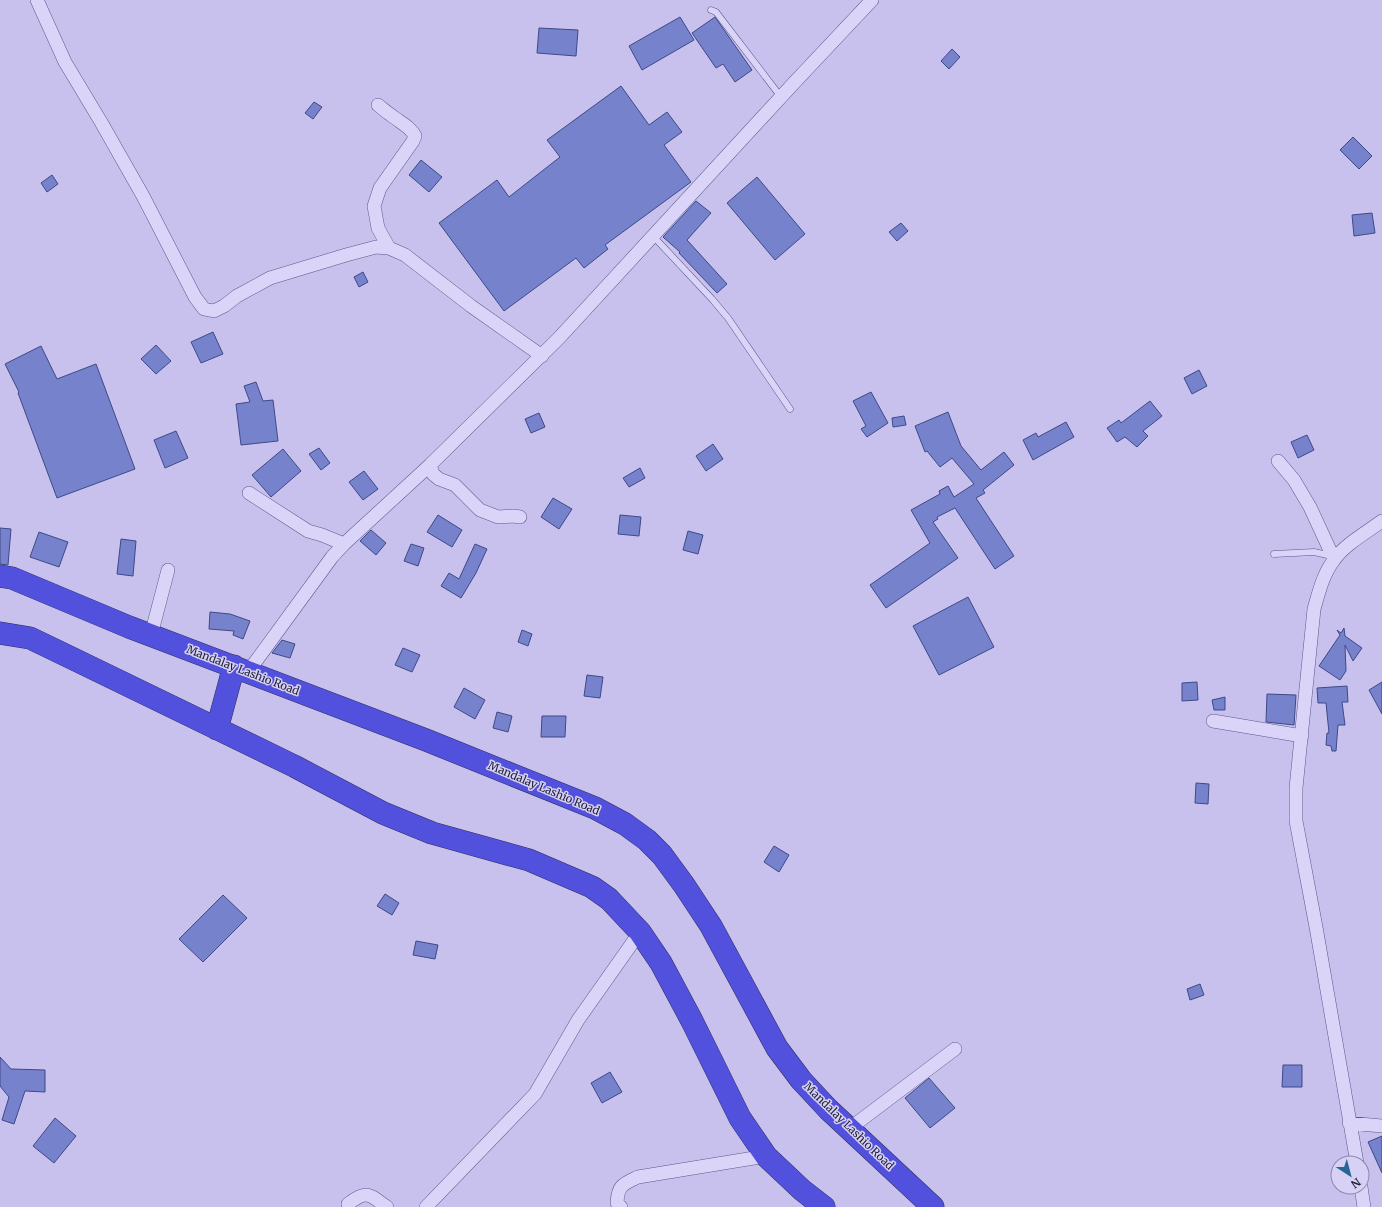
<svg xmlns="http://www.w3.org/2000/svg" width="1382" height="1207" font-family="Merriweather,serif">
<style>
.building{fill:#7782cc;stroke:#3e4987}
.lines{fill:none;stroke-linecap:round;stroke-linejoin:round}
.lane-casing{stroke:#595988;stroke-width:7}
.street-casing{stroke:#595988;stroke-width:14}
.highway-casing{stroke:#2d3055;stroke-width:23}
.lane{stroke:#dad4f9;stroke-width:6}
.street{stroke:#dad4f9;stroke-width:13}
.highway{stroke:#5251de;stroke-width:22}
.labels{text-anchor:middle;stroke-width:3;stroke-linejoin:round;paint-order:stroke}
.street-label{font-size:11px;fill:#1d1f37;stroke:#d7d1f5}
</style>
<rect width="100%" height="100%" fill="#c8c1ee"/>
<path class="building" d="M 680,17 L 694,40 L 642,70 L 629,46 Z
M 715,17 L 752,70 L 735,82 L 723,64 L 716,68 L 692,33 Z
M 539,28 L 578,30 L 576,56 L 537,53 Z
M 952,49 L 960,57 L 949,69 L 941,61 Z
M 621,86 L 649,125 L 667,112 L 682,132 L 664,145 L 691,182 L 605,245 L 608,249 L 584,268 L 576,258 L 504,311 L 439,223 L 497,180 L 509,197 L 560,157 L 547,140 Z
M 314,102 L 322,107 L 313,119 L 305,113 Z
M 1353,137 L 1372,156 L 1359,169 L 1340,150 Z
M 421,160 L 442,177 L 429,192 L 409,175 Z
M 52,175 L 58,184 L 47,192 L 41,183 Z
M 757,177 L 805,234 L 775,260 L 727,203 Z
M 696,201 L 711,213 L 687,240 L 727,284 L 717,293 L 679,253 L 680,252 L 663,237 Z
M 1372,213 L 1375,233 L 1354,236 L 1352,215 Z
M 901,223 L 908,231 L 897,241 L 889,232 Z
M 363,272 L 368,282 L 359,287 L 354,277 Z
M 213,332 L 223,354 L 201,363 L 191,342 Z
M 156,345 L 171,361 L 156,374 L 141,359 Z
M 41,346 L 57,379 L 96,364 L 135,469 L 57,498 L 18,393 L 19,392 L 5,364 Z
M 1199,370 L 1207,386 L 1192,394 L 1184,378 Z
M 256,382 L 263,401 L 273,400 L 278,441 L 241,445 L 236,404 L 250,402 L 244,386 Z
M 871,392 L 888,423 L 867,437 L 861,429 L 866,426 L 853,401 Z
M 1150,401 L 1162,416 L 1143,431 L 1148,436 L 1137,447 L 1125,437 L 1117,442 L 1107,428 L 1119,420 L 1121,423 Z
M 948,412 L 961,446 L 981,470 L 1004,452 L 1014,465 L 983,490 L 985,493 L 976,498 L 1014,556 L 995,569 L 955,508 L 937,517 L 938,519 L 933,522 L 958,558 L 886,608 L 870,585 L 930,543 L 911,510 L 940,494 L 939,491 L 948,486 L 954,497 L 974,484 L 952,458 L 940,467 L 927,451 L 925,452 L 915,426 Z
M 539,413 L 545,427 L 531,433 L 525,419 Z
M 904,416 L 906,425 L 893,427 L 892,418 Z
M 1066,422 L 1074,437 L 1033,460 L 1023,440 L 1036,433 L 1038,437 Z
M 176,431 L 188,458 L 165,468 L 154,440 Z
M 1307,435 L 1314,450 L 1298,458 L 1291,442 Z
M 713,444 L 723,459 L 706,471 L 696,456 Z
M 319,448 L 330,463 L 321,470 L 309,454 Z
M 283,449 L 301,471 L 271,497 L 252,475 Z
M 640,468 L 645,478 L 629,487 L 623,478 Z
M 364,471 L 378,489 L 363,500 L 349,482 Z
M 553,498 L 572,509 L 559,529 L 541,517 Z
M 438,515 L 462,530 L 452,547 L 427,532 Z
M 620,515 L 641,517 L 639,536 L 618,534 Z
M 0,528 L 11,529 L 8,565 L 0,564 Z
M 371,530 L 386,543 L 376,555 L 360,541 Z
M 688,531 L 703,535 L 698,554 L 683,550 Z
M 39,532 L 68,542 L 59,567 L 30,557 Z
M 121,539 L 136,541 L 133,576 L 117,574 Z
M 411,544 L 424,548 L 418,566 L 404,561 Z
M 475,544 L 487,549 L 476,573 L 461,598 L 441,586 L 449,573 L 459,579 Z
M 968,597 L 994,647 L 939,675 L 913,626 Z
M 210,612 L 230,614 L 250,621 L 243,639 L 233,635 L 234,631 L 209,629 Z
M 1344,628 L 1345,636 L 1362,648 L 1353,661 L 1345,645 L 1346,671 L 1340,680 L 1319,666 L 1340,635 L 1337,630 L 1341,633 Z
M 522,630 L 532,634 L 528,646 L 518,642 Z
M 282,640 L 295,644 L 290,658 L 272,653 Z
M 403,648 L 420,655 L 412,672 L 395,665 Z
M 587,675 L 603,677 L 600,698 L 584,696 Z
M 1197,682 L 1198,700 L 1182,701 L 1182,683 Z
M 1382,682 L 1382,714 L 1369,690 Z
M 1347,686 L 1348,702 L 1342,702 L 1345,725 L 1338,725 L 1336,751 L 1332,751 L 1331,746 L 1326,745 L 1327,733 L 1329,733 L 1326,703 L 1318,703 L 1317,688 Z
M 464,688 L 485,700 L 475,719 L 454,707 Z
M 1267,694 L 1296,695 L 1294,725 L 1266,722 Z
M 1225,697 L 1225,710 L 1214,710 L 1212,700 Z
M 497,712 L 512,716 L 508,732 L 493,728 Z
M 542,716 L 566,716 L 565,737 L 541,737 Z
M 1196,783 L 1209,784 L 1208,804 L 1195,803 Z
M 774,846 L 789,855 L 779,872 L 764,862 Z
M 385,894 L 399,903 L 392,915 L 377,906 Z
M 223,895 L 247,918 L 203,962 L 179,939 Z
M 416,941 L 438,945 L 435,959 L 413,955 Z
M 1200,984 L 1204,995 L 1190,1000 L 1187,989 Z
M 0,1057 L 11,1069 L 45,1070 L 45,1092 L 25,1091 L 14,1124 L 2,1120 L 9,1097 L 0,1086 Z
M 1283,1065 L 1302,1065 L 1302,1087 L 1282,1087 Z
M 610,1072 L 622,1092 L 602,1103 L 591,1083 Z
M 929,1078 L 955,1108 L 930,1128 L 905,1098 Z
M 55,1118 L 76,1136 L 54,1163 L 33,1146 Z
M 1382,1136 L 1382,1173 L 1368,1142 Z"/>
<g class="lines">
<g class="lane-casing">
<path id="lane" d="M 711,10 L 716,12 L 781,97
M 653,236 L 712,299 L 728,318 L 790,409
M 1274,554 L 1314,552 L 1332,556"/>
</g>
<g class="street-casing">
<path id="street" d="M 37,0 L 65,62 L 101,122 L 143,196 L 195,297 L 204,309 L 214,311 L 224,306 L 237,296 L 270,278 L 346,255 L 376,247 L 389,248 L 405,255 L 471,306 L 542,356
M 378,105 C 382,108 386,112 391,115 C 399,122 410,126 415,136 L 413,141 L 380,188 L 374,206 L 378,228 L 389,248
M 1278,461 L 1294,480 L 1310,507 L 1334,559
M 430,465 L 433,474 L 439,479 L 455,485 L 480,510 L 498,517 L 514,516 L 520,517
M 249,493 L 308,531 L 322,535 L 344,544
M 151,635 L 168,570
M 248,672 L 332,557 L 344,544 L 430,465 L 559,338 L 792,85 L 872,0
M 1213,721 L 1302,736
M 1349,1123 L 1382,1126
M 849,1129 L 955,1049
M 1357,1163 L 1316,927 L 1296,821 L 1296,788 L 1314,609 C 1319,592 1323,574 1334,560 C 1344,545 1367,532 1382,521
M 1361,1187 L 1364,1207
M 348,1204 C 368,1189 369,1195 387,1207
M 426,1207 L 535,1094 L 578,1020 L 640,932
M 621,1207 L 617,1203 C 618,1185 623,1184 638,1177 L 766,1156"/>
</g>
<g class="highway-casing">
<path id="highway" d="M 0,576 L 12,578 L 129,627 L 426,740 L 595,808 L 625,824 L 647,840 L 662,855 L 684,885 L 711,926 L 777,1048 L 801,1080 L 828,1109 L 933,1207
M 0,633 L 30,638 L 55,650 L 294,766 L 383,813 L 432,833 L 529,860 L 592,887 L 609,899 L 640,932 L 661,963 L 692,1021 L 740,1118 L 766,1156 L 802,1190 L 824,1207
M 217,729 L 234,666"/>
</g>
<use href="#lane" class="lane"/>
<use href="#street" class="street"/>
<use href="#highway" class="highway"/>
</g>
<g class="labels">
<g class="street-label">
<text transform="translate(243 670) rotate(21)" y="4">Mandalay Lashio Road</text>
<text transform="translate(544 788) rotate(23)" y="4">Mandalay Lashio Road</text>
<text transform="translate(849 1126) rotate(44)" y="4">Mandalay Lashio Road</text>
</g>
</g>
<g transform="translate(1350 1175) rotate(144)"><circle r="19" fill="#d7d1f5" stroke="#8d8aa9"/>
<path d="M0-3L7 15L0 10L-7 15Z" fill="#286697"/>
<text y="-6" font-size="11" font-weight="bold" text-anchor="middle" fill="#1d1f37">N</text>
</g>
</svg>
